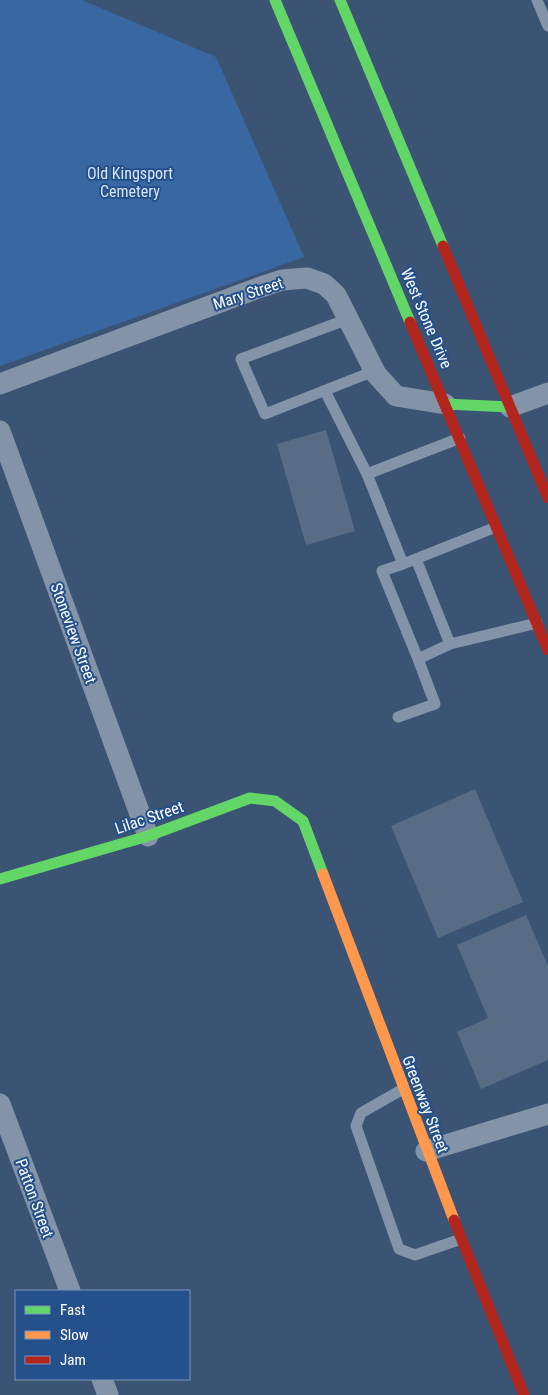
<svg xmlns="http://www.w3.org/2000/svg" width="548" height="1395" font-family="'Roboto Condensed',sans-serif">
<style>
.green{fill:#3967a2}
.building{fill:#596c86}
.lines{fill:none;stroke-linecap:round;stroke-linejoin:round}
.lane{stroke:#8394a8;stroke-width:11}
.street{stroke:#8394a8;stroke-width:21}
.fast{stroke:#63d668;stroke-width:11}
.slow{stroke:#ff974d;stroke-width:11}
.jam{stroke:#b3261e;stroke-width:11}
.labels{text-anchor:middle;stroke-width:4;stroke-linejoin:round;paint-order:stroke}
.park-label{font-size:16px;fill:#d6e5f8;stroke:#24508c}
.street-label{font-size:16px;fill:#fff;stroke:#24508c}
</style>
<rect width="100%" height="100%" fill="#3c5474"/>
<path class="green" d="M 0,0 L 82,0 L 216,57 L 304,257 L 0,366 Z"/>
<path class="building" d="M 326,430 L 355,531 L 306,545 L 277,444 Z
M 475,789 L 523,902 L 438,938 L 391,826 Z
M 526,915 L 548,966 L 548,1060 L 481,1089 L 457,1032 L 488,1018 L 457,945 Z"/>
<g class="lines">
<path class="lane" d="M 537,0 L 548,26
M 348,319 L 241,359 L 265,414 L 374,371
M 325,391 L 367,474
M 460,438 L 367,474 L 403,564 L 496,527
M 403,564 L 382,571 L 418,659 L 450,644 L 416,559
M 450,644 L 537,623
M 398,717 L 435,704 L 418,659
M 403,1089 L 361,1113 L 356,1126 L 399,1249 L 415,1255 L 461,1239"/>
<path class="street" d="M 0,384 L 258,288 L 282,280 L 307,278 L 324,284 L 336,295 L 376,374 L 396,396 L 445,404
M 510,407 L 548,393
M 0,431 L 148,836
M 0,1104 L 70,1291
M 426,1151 L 548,1114
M 102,1379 L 108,1395"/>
<path class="fast" d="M 275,0 L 410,322
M 340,0 L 443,246
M 445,404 L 510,407
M 0,879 L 148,836 L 250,798 L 275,801 L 303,821 L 323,874"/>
<path class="slow" d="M 323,874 L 454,1220"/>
<path class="jam" d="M 443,246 L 548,498
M 410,322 L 548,650
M 454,1220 L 524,1395"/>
</g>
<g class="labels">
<g class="park-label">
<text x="130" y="179">Old Kingsport<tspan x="130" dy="18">Cemetery</tspan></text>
</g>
<g class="street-label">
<text transform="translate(248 293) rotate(-18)" y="6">Mary Street</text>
<text transform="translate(427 318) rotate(67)" y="6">West Stone Drive</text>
<text transform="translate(74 633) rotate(70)" y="6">Stoneview Street</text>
<text transform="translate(149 817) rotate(-19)" y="6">Lilac Street</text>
<text transform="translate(426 1104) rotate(69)" y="6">Greenway Street</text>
<text transform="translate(35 1198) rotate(70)" y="6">Patton Street</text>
</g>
</g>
<rect x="15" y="1290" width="175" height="90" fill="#24508c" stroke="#7c96ba"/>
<rect x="25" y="1306" width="25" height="8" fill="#63d668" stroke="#7c96ba"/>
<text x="60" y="1315" font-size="15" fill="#ffffff">Fast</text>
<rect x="25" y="1331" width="25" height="8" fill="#ff974d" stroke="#7c96ba"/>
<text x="60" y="1340" font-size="15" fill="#ffffff">Slow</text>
<rect x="25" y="1356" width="25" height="8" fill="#b3261e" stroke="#7c96ba"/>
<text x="60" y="1365" font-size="15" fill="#ffffff">Jam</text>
</svg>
